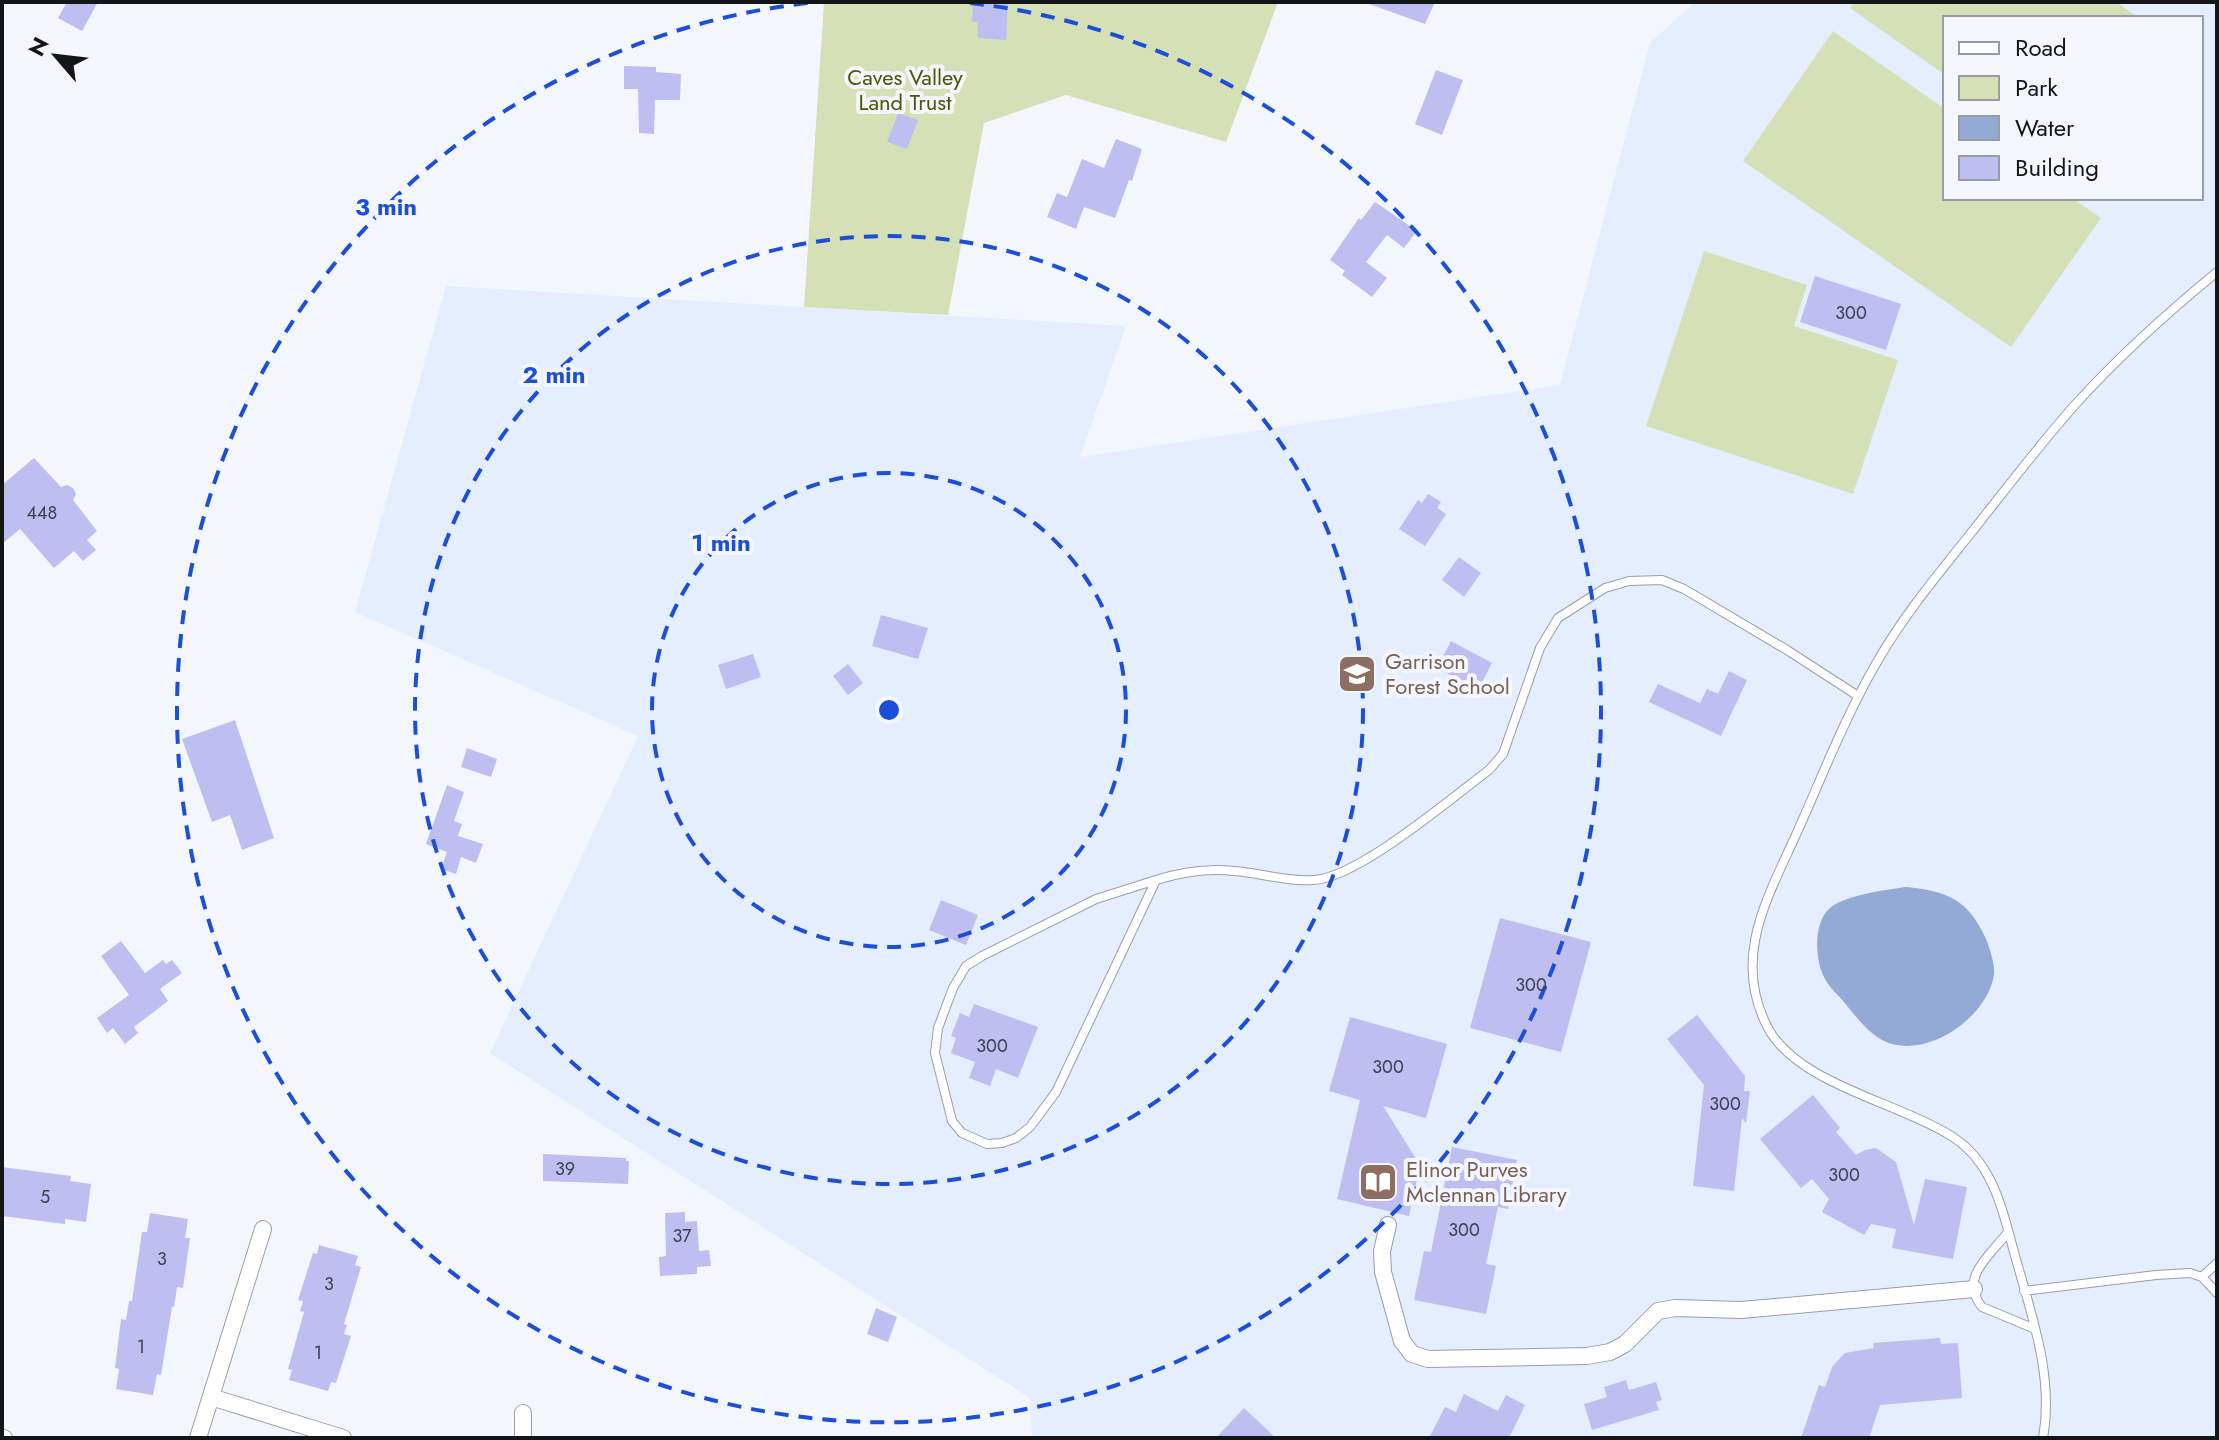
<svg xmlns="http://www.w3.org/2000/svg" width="2219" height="1440" font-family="Jost,sans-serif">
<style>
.built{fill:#e4eeff;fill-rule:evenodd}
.green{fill:#d5e0b6}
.water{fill:#93a9d6}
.building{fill:#bebef1}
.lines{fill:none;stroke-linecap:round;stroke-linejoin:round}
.lane-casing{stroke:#999ea8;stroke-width:10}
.street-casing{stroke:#999ea8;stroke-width:18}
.lane{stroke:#fff;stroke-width:8}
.street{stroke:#fff;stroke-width:16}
.ring{fill:none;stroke:#1d4ed8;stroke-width:4;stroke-dasharray:14 10}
.labels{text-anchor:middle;stroke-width:8;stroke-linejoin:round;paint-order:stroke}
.number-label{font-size:18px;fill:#3e3f4f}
.park-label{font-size:22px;fill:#495703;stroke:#f3f7fd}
.education-label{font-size:22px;fill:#785e54;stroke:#f3f7fd;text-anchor:start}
.centre{fill:#1d4ed8;stroke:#f3f7fd;stroke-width:4}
.ring-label{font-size:24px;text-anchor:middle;font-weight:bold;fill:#1d4ed8;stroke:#f3f7fd;stroke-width:8;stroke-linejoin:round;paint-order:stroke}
</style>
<rect width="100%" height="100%" fill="#f3f7fd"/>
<path class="built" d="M 1695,2 L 2217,2 L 2217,1438 L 1032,1438 L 1030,1398 L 490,1053 L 638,736 L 355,612 L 446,286 L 1126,326 L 1080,457 L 1560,385 L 1650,43 ZM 1945,18 L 2201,18 L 2201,198 L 1945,198 Z"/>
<path class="green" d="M 824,2 L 1278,2 L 1226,142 L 1066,95 L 984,123 L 948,315 L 804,307 Z
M 1854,2 L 2116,2 L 2139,18 L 1945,18 L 1945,75 L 1850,8 Z
M 1833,31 L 1945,109 L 1945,198 L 2072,198 L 2101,218 L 2011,347 L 1743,161 Z
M 1704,251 L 1807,285 L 1794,326 L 1898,360 L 1853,494 L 1646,426 Z"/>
<path class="water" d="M 1906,887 C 1947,891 1968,899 1986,939 C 1990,949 1995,964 1994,975 C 1987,1019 1923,1062 1882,1040 C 1866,1031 1854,1014 1843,1001 C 1837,994 1828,986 1824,977 C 1815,960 1813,922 1830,908 C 1845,895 1886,890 1906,887 Z"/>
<path class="building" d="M 67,2 L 98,2 L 82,31 L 58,18 Z
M 973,2 L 1008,2 L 1006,40 L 978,38 L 978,22 L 972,22 Z
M 1369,2 L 1435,2 L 1425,24 L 1369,4 Z
M 624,66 L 656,67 L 656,72 L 681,74 L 680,100 L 655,100 L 654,134 L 639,133 L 638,89 L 624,89 Z
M 1436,70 L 1463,80 L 1442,135 L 1415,124 Z
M 898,113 L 918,120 L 907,149 L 887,142 Z
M 1116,139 L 1142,149 L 1132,181 L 1129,180 L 1115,218 L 1084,207 L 1076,229 L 1047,217 L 1057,193 L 1067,197 L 1082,159 L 1104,168 Z
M 1375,202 L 1417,231 L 1404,248 L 1387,235 L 1366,262 L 1387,278 L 1372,297 L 1342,275 L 1345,271 L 1330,260 L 1359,218 L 1361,220 Z
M 1815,276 L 1901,304 L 1886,350 L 1800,322 Z
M 34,458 L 61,487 L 67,485 L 73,488 L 76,494 L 73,500 L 97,531 L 87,540 L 96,550 L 83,561 L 74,551 L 54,568 L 20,529 L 2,544 L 2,485 Z
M 1428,494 L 1441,502 L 1437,508 L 1446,514 L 1425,546 L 1399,529 L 1418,500 L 1422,503 Z
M 1459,557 L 1481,573 L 1464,597 L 1442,580 Z
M 881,615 L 928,628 L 918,659 L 872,646 Z
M 1451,641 L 1492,663 L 1478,690 L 1437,668 Z
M 753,654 L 761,677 L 726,689 L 718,665 Z
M 848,664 L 863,683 L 848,695 L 833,676 Z
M 1729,671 L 1747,680 L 1721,736 L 1649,702 L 1658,684 L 1700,703 L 1707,689 L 1718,694 Z
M 235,720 L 274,838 L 242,850 L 230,815 L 212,822 L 182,739 Z
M 467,748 L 497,759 L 491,777 L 461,767 Z
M 447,785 L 464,792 L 454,821 L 462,824 L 458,836 L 483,844 L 476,863 L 461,857 L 456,874 L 441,869 L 447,852 L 426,844 Z
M 941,900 L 978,915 L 966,945 L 929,930 Z
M 1500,918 L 1591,942 L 1561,1052 L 1470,1028 Z
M 121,941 L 145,973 L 163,960 L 166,964 L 172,960 L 182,973 L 160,989 L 168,1001 L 134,1027 L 138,1033 L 125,1044 L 113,1028 L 107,1033 L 97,1018 L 129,995 L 101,956 Z
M 974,1004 L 1038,1027 L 1018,1078 L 996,1069 L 990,1086 L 969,1078 L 975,1062 L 951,1053 L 956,1038 L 951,1036 L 960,1013 L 969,1017 Z
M 1697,1015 L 1745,1076 L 1744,1091 L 1750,1091 L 1746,1123 L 1742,1118 L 1734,1191 L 1693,1186 L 1704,1085 L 1667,1039 Z
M 1350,1017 L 1447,1044 L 1426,1118 L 1383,1106 L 1420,1165 L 1409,1216 L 1337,1199 L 1360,1100 L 1329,1091 Z
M 1813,1095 L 1840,1128 L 1836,1132 L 1856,1155 L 1865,1150 L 1876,1148 L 1896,1162 L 1914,1225 L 1925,1179 L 1967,1187 L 1953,1259 L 1892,1248 L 1896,1229 L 1871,1224 L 1864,1235 L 1822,1212 L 1829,1199 L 1812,1179 L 1801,1188 L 1760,1139 Z
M 1452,1147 L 1517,1160 L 1508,1209 L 1498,1207 L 1486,1264 L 1496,1266 L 1486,1314 L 1414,1300 L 1424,1251 L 1431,1252 Z
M 543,1154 L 626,1158 L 626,1161 L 629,1161 L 628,1184 L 543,1181 Z
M 2,1167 L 71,1176 L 70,1181 L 91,1184 L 86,1222 L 65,1219 L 65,1224 L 2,1216 Z
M 685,1212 L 685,1222 L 697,1221 L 699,1251 L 709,1250 L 711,1266 L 697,1267 L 697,1274 L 660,1276 L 659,1257 L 666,1256 L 665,1213 Z
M 150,1213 L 188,1219 L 185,1238 L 190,1238 L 183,1288 L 177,1287 L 174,1307 L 172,1307 L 161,1375 L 157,1374 L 153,1395 L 116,1389 L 119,1369 L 115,1368 L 121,1319 L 126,1320 L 129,1301 L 132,1301 L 142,1232 L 147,1232 Z
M 319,1245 L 358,1256 L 355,1265 L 361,1267 L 344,1324 L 347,1325 L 344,1334 L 351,1336 L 336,1383 L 331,1382 L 328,1391 L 289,1380 L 292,1370 L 288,1369 L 304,1312 L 300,1311 L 303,1301 L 298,1300 L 313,1253 L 317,1254 Z
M 876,1308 L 897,1317 L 888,1342 L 867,1334 Z
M 1940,1338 L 1941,1344 L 1958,1343 L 1962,1398 L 1880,1405 L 1869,1438 L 1801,1438 L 1819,1385 L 1825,1387 L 1832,1367 L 1845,1353 L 1874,1348 L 1873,1343 Z
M 1626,1380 L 1629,1390 L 1656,1382 L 1662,1400 L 1656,1402 L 1659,1410 L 1592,1430 L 1584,1404 L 1607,1397 L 1604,1387 Z
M 1464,1394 L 1498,1411 L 1506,1395 L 1525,1405 L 1509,1438 L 1429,1438 L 1445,1407 L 1456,1412 Z
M 1244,1408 L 1276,1438 L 1216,1438 Z"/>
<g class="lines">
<g class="lane-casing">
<path id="lane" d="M 1156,880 L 1096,899 L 982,956 L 966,966 L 953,988 L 938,1028 L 935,1053 L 952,1121 L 962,1133 L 987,1144 L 1002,1143 L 1016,1138 L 1030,1127 L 1056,1092 L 1156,880 C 1182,872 1207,868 1234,871 C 1261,873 1287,882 1314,880 C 1359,877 1450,799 1489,770 L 1503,754 L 1540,648 L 1558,618 L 1605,588 L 1629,581 L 1662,580 L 1684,589 L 1787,650 L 1858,696
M 2008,1232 C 1991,1255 1958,1277 1982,1307 L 2035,1329
M 2202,1277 L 2217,1263
M 2024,1291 L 2156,1275 L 2190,1273 L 2202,1277 L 2217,1293
M 2043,1438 C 2054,1377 2032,1317 2016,1259 C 2008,1232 2002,1201 1988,1176 C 1979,1159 1965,1144 1948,1134 C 1896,1102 1797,1083 1768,1028 C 1730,956 1770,894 1799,828 C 1824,772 1846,715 1877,662 C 1902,618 1935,578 1967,538 C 2002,494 2036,449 2073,407 C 2116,359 2167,313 2217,272"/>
</g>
<g class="street-casing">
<path id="street" d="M 1388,1225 L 1382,1251 L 1383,1272 L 1402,1341 L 1412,1354 L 1428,1359 L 1587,1356 L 1610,1352 L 1625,1344 L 1658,1311 L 1675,1308 L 1741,1310 L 1974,1289
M 211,1397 L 343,1438
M 523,1413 L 523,1438
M 2,1438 L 4,1438
M 198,1438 L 263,1229"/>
</g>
<use href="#lane" class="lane"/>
<use href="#street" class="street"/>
</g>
<g class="ring">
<circle cx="889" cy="710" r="237"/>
<circle cx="889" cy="710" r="474"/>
<path d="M970 3A712 712 0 1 1 808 3"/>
</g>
<defs>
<g id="school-square" transform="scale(2)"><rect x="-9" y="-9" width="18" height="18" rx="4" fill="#8d6e63" stroke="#f3f7fd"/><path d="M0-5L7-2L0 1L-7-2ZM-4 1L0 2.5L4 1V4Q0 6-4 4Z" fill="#fff"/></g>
<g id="library-square" transform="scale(2)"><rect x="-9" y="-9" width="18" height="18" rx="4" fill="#8d6e63" stroke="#f3f7fd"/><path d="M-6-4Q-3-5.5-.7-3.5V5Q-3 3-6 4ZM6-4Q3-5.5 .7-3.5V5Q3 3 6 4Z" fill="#fff"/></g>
</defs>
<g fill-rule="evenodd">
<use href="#school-square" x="1357" y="674"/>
<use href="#library-square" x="1378" y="1182"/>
</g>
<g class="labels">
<g class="number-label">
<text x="1851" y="319">300</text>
<text x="42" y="519">448</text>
<text x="1531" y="991">300</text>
<text x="992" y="1052">300</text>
<text x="1388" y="1073">300</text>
<text x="1725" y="1110">300</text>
<text x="565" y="1175">39</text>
<text x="1844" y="1181">300</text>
<text x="45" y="1203">5</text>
<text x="1464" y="1236">300</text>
<text x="682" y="1242">37</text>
<text x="162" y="1265">3</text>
<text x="329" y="1290">3</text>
<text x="141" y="1353">1</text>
<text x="318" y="1359">1</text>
</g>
<g class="park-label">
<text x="905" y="85">Caves Valley<tspan x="905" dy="25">Land Trust</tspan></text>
</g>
<g class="education-label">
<text x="1385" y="669">Garrison<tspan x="1385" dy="25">Forest School</tspan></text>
<text x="1406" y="1177">Elinor Purves<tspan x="1406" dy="25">Mclennan Library</tspan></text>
</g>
</g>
<circle cx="889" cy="710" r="12" class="centre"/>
<g class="ring-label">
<text x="386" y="215">3 min</text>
<text x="554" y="383">2 min</text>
<text x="721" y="551">1 min</text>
</g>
<rect width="2219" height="1440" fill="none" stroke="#131519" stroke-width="8"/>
<rect x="1943" y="16" width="260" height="184" fill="#f3f7fd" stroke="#999da2" stroke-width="2"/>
<rect x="1959" y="42" width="40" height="12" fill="#ffffff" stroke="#999da2" stroke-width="2"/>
<text x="2015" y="56" font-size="24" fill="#131519">Road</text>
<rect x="1959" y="76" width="40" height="24" fill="#d5e0b6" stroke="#999da2" stroke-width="2"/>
<text x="2015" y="96" font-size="24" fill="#131519">Park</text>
<rect x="1959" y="116" width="40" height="24" fill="#93a9d6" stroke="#999da2" stroke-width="2"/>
<text x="2015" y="136" font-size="24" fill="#131519">Water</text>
<rect x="1959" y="156" width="40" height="24" fill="#bebef1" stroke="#999da2" stroke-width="2"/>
<text x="2015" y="176" font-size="24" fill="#131519">Building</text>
<g transform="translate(56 56) rotate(298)" stroke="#f3f7fd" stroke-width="6" paint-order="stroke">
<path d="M0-6L14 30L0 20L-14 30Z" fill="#131519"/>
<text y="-12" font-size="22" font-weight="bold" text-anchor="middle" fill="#131519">N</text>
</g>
</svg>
